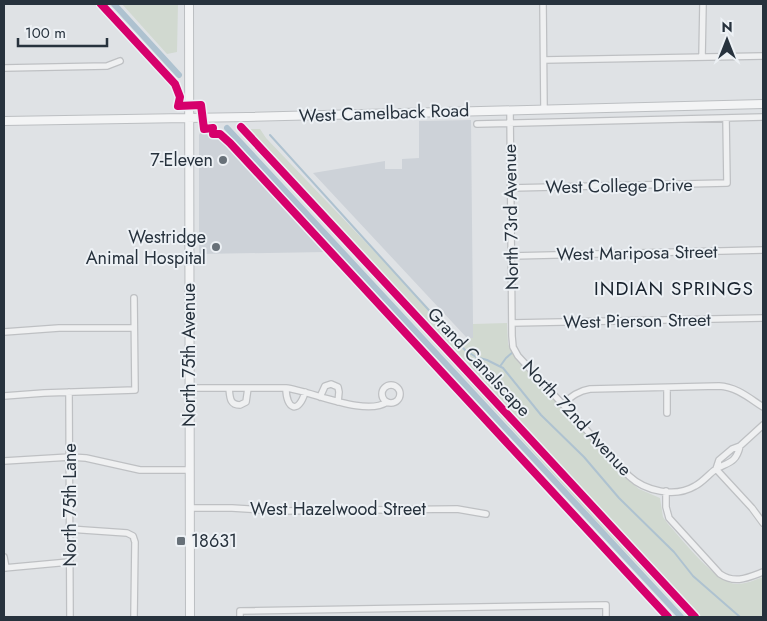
<svg xmlns="http://www.w3.org/2000/svg" width="767" height="621" font-family="Jost,sans-serif">
<style>
.built{fill:#cdd2d8}
.green{fill:#d1d9d0}
.lines{fill:none;stroke-linecap:round;stroke-linejoin:round}
.stream{stroke:#aec2d0;stroke-width:2}
.canal{stroke:#aec2d0;stroke-width:6}
.minor-casing{stroke:#bec0c3;stroke-width:8}
.major-casing{stroke:#bcbfc2;stroke-width:10}
.minor{stroke:#eff0f1;stroke-width:5.5}
.major{stroke:#f3f4f5;stroke-width:8}
.cycleway-casing{stroke:#edf1f5;stroke-width:11}
.cycleway{stroke:#d6006c;stroke-width:8}
.poi-dot{fill:#677078;stroke:#edf1f5;stroke-width:2}
.labels{text-anchor:middle;stroke-width:4;stroke-linejoin:round;paint-order:stroke}
.street-label{font-size:18px;fill:#27323d;stroke:#edf1f5}
.poi-label{font-size:18px;fill:#27323d;stroke:#edf1f5;text-anchor:end}
.neighbourhood-label{font-size:19px;letter-spacing:1px;fill:#19232e;stroke:#edf1f5}
</style>
<rect width="100%" height="100%" fill="#dfe2e5"/>
<path class="built" d="M 471,120 L 473,324 L 473,338 L 467,338 L 313,173 L 385,161 L 385,169 L 402,169 L 402,159 L 419,158 L 419,121 Z
M 206,127 L 214,127 L 326,252 L 199,254 L 199,135 L 201,131 Z"/>
<path class="green" d="M 122,4 L 178,4 L 177,52 L 167,54 Z
M 237,129 L 260,129 L 266,138 L 461,342 L 467,338 L 473,338 L 473,324 L 507,323 L 508,344 L 515,358 L 624,476 L 639,489 L 660,498 L 663,517 L 668,524 C 683,540 716,584 737,584 C 746,584 755,580 763,577 L 763,617 L 688,617 L 602,527 Z"/>
<g class="lines">
<path class="stream" d="M 96,4 L 173,88
M 270,135 L 465,350 L 476,357 L 487,360 L 503,368 L 541,415 L 584,457 L 619,498 L 674,552 L 693,576 L 740,617
M 501,365 L 506,358 L 513,352"/>
<path class="canal" d="M 114,4 L 179,75
M 227,128 L 681,617"/>
<g class="minor-casing">
<path id="minor" d="M 543,4 L 544,109
M 702,57 L 703,4
M 544,60 L 763,56
M 4,68 L 107,66 L 120,61
M 510,110 L 512,336 L 513,347 L 518,356 L 629,476 C 645,491 675,498 695,486 C 703,482 709,474 716,469 C 729,462 736,463 740,446
M 477,124 L 763,117
M 511,188 L 727,183 L 726,118
M 512,256 L 763,250
M 512,323 L 763,318
M 4,332 L 59,328 L 134,328
M382 394a9 9 0 1 1 18 0a9 9 0 1 1-18 0Z
M 190,388 L 286,388 C 311,391 366,417 387,402
M 229,388 C 230,396 229,405 240,405 L 246,402 L 248,388
M 286,388 C 286,410 299,414 305,392
M 667,388 L 667,413
M 69,392 L 70,617
M 4,396 L 44,393 L 135,390 L 134,298
M 320,397 L 325,386 L 331,384 L 338,387 L 339,392 L 338,402
M 563,404 C 572,396 578,391 590,389 L 719,386 C 737,387 749,398 763,407
M 4,461 L 70,457 L 86,458 L 140,470 L 190,470
M 716,469 L 752,508 L 763,523
M 716,469 L 719,460 L 732,449 L 740,446 L 763,425
M 666,491 L 666,507 L 669,518 L 720,574 C 735,584 747,578 763,572
M 189,508 L 232,508 L 280,511 L 457,509 L 486,514
M 69,529 L 127,533 L 133,536 L 135,542 L 134,617
M 4,557 L 6,568
M 4,568 L 69,562
M 240,617 L 240,611 L 606,605 L 606,617"/>
</g>
<g class="major-casing">
<path id="major" d="M 189,4 L 190,617
M 4,121 L 247,117 L 763,104"/>
</g>
<use href="#minor" class="minor"/>
<use href="#major" class="major"/>
<g class="cycleway-casing">
<path id="cycleway" d="M 101,4 L 175,84 L 180,97 L 178,106 L 201,105 L 204,129 L 213,128
M 241,127 L 695,617
M 213,134 L 220,134 L 230,143 L 668,617"/>
</g>
<use href="#cycleway" class="cycleway"/>
</g>
<g class="poi-dot">
<circle cx="223" cy="160" r="5"/>
<circle cx="216" cy="247" r="5"/>
<rect x="176" y="536" width="10" height="10" rx="2.5"/>
</g>
<g class="labels">
<g class="street-label">
<text transform="translate(384 113) rotate(-2)" y="6">West Camelback Road</text>
<text transform="translate(619 186) rotate(-1)" y="6">West College Drive</text>
<text transform="translate(511 217) rotate(-91)" y="6">North 73rd Avenue</text>
<text transform="translate(637 253) rotate(-1)" y="6">West Mariposa Street</text>
<text transform="translate(637 321) rotate(-1)" y="6">West Pierson Street</text>
<text transform="translate(189 355) rotate(-90)" y="6">North 75th Avenue</text>
<text transform="translate(479 362) rotate(47)" y="6">Grand Canalscape</text>
<text transform="translate(577 418) rotate(47)" y="6">North 72nd Avenue</text>
<text transform="translate(70 505) rotate(-90)" y="6">North 75th Lane</text>
<text x="338" y="515">West Hazelwood Street</text>
</g>
<g class="poi-label">
<text x="213" y="166">7-Eleven</text>
<text x="206" y="243">Westridge<tspan x="206" dy="21">Animal Hospital</tspan></text>
<text x="191" y="547" text-anchor="start">18631</text>
</g>
<g class="neighbourhood-label">
<text x="674" y="295">INDIAN SPRINGS</text>
</g>
</g>
<rect width="767" height="621" fill="none" stroke="#27323d" stroke-width="10"/>
<g transform="translate(727 40)" stroke="#edf1f5" stroke-width="4" paint-order="stroke">
<path d="M0-4L9 19L0 12L-9 19Z" fill="#27323d"/>
<text y="-8" font-size="14" font-weight="bold" text-anchor="middle" fill="#27323d">N</text>
</g>
<path d="M18 38v8h89v-8" fill="none" stroke="#27323d" stroke-width="2.5"/>
<text x="25" y="38" font-size="15" fill="#27323d" stroke="#edf1f5" stroke-width="4" paint-order="stroke">100 m</text>
</svg>
